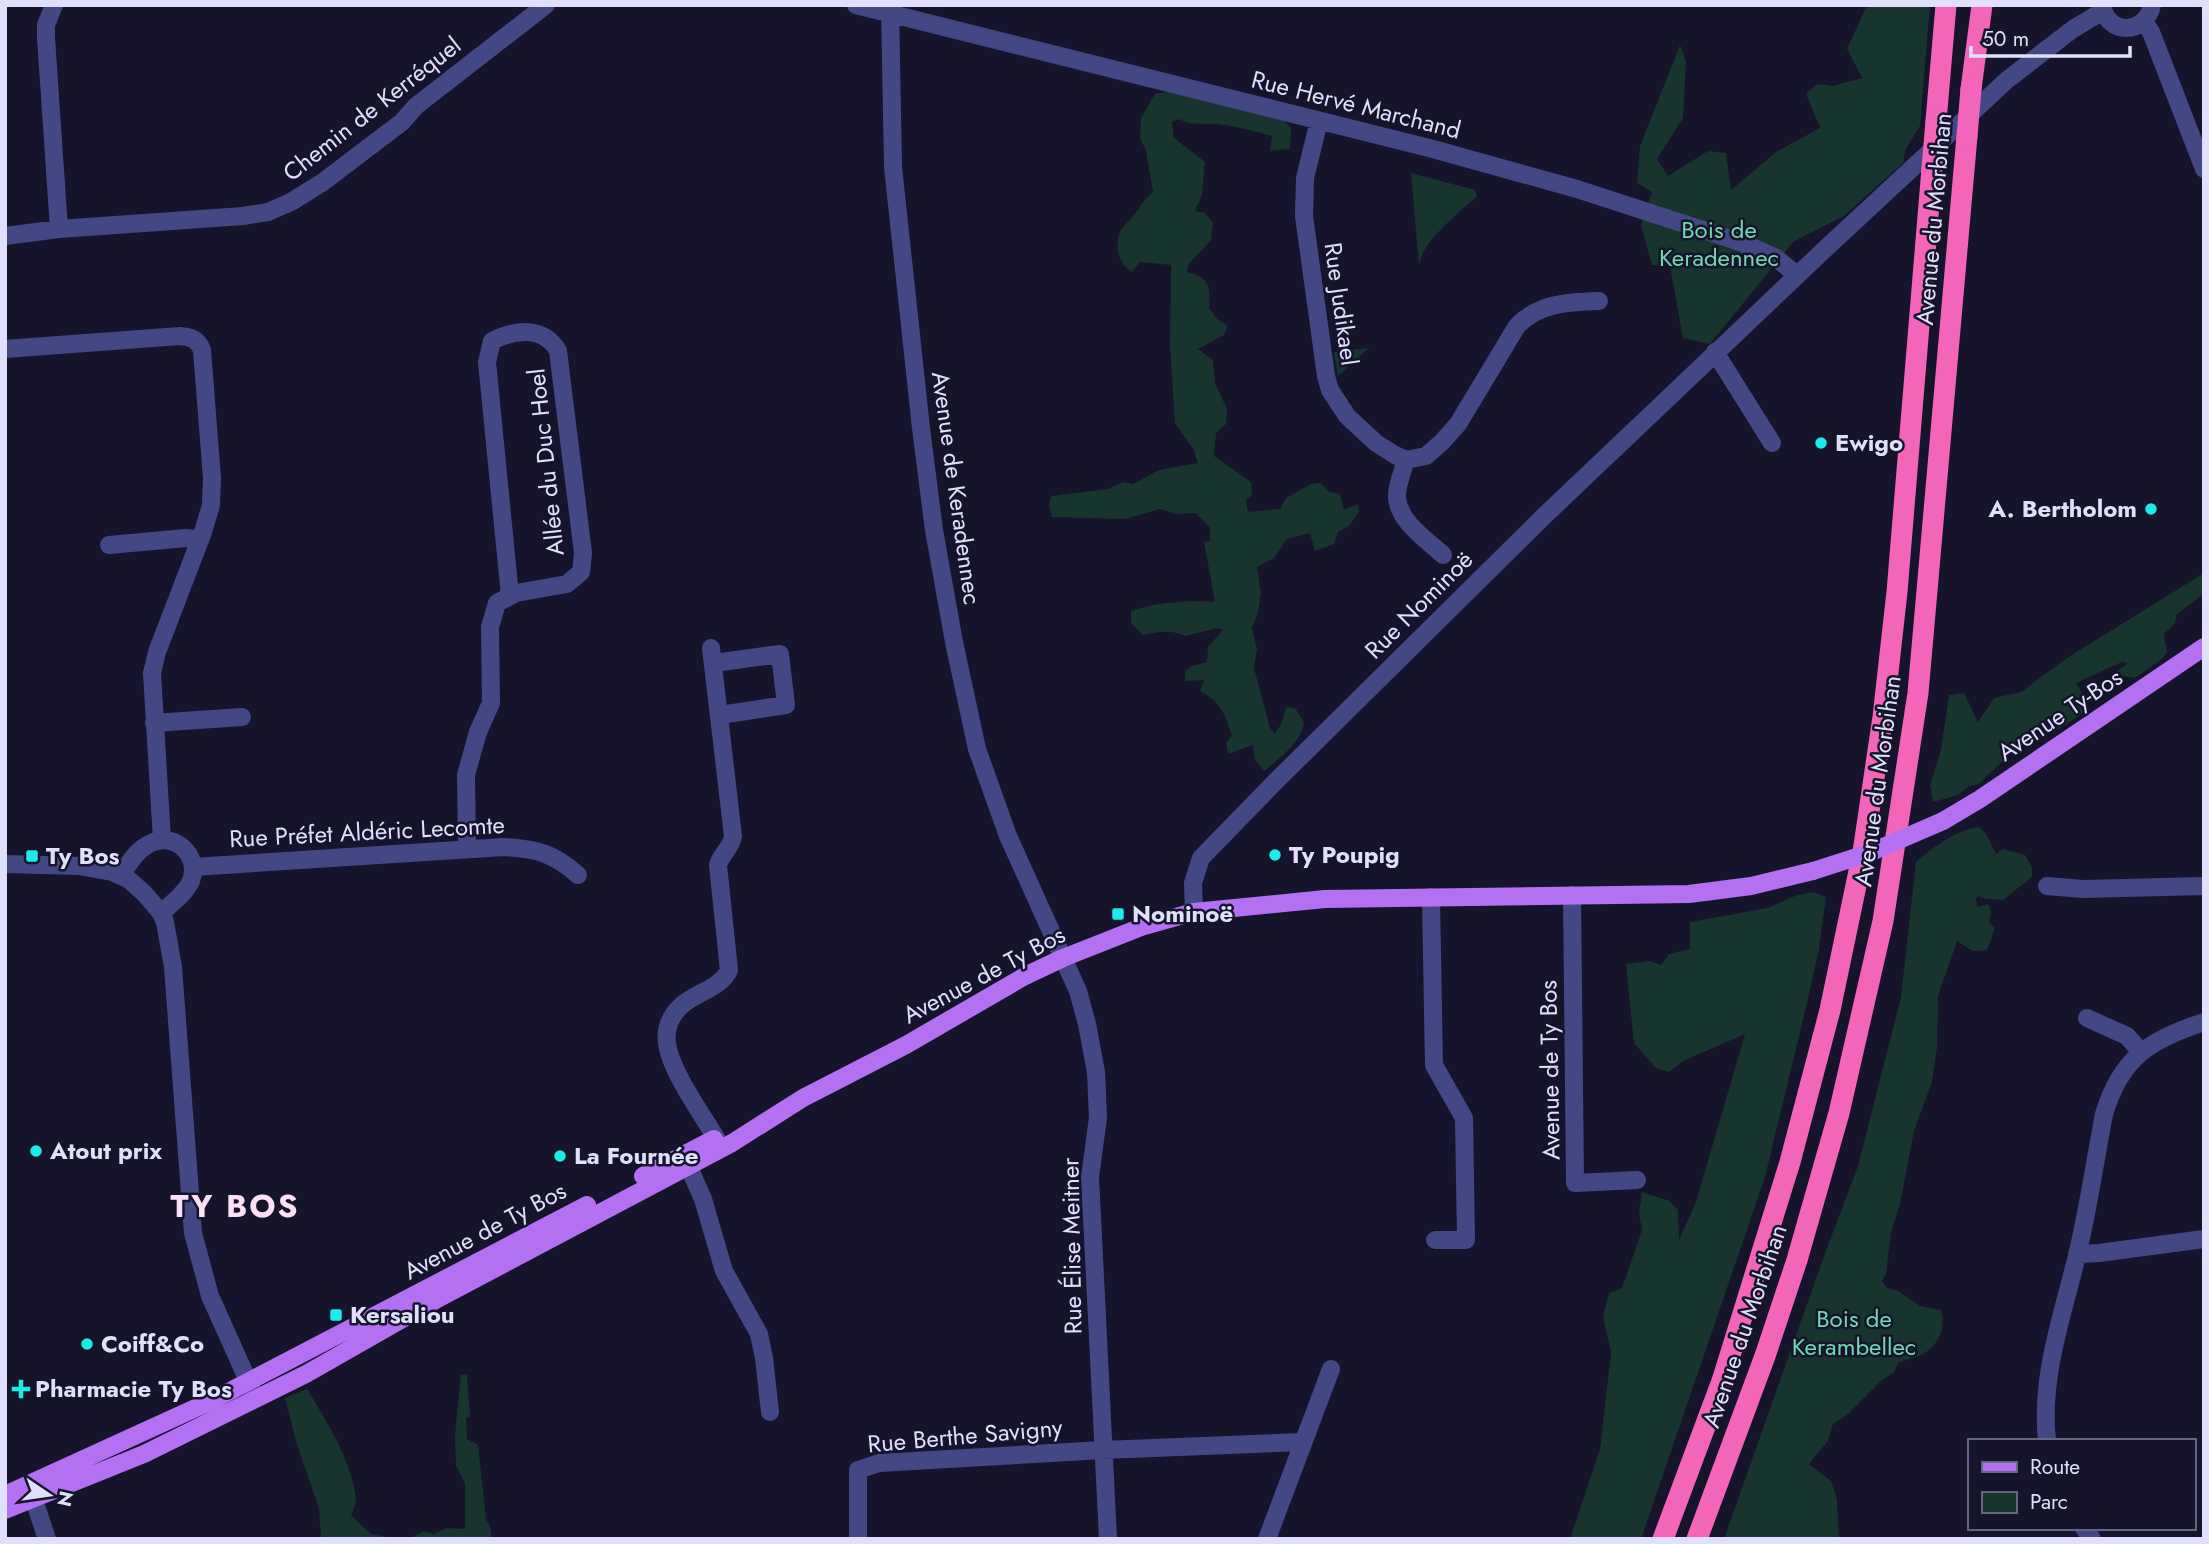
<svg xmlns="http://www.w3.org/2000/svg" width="2209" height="1544" font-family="Jost,sans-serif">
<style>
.green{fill:#17342f}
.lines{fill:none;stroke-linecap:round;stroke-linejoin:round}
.minor{stroke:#434885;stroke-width:18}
.major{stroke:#b370f3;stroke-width:18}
.highway{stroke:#f265b8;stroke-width:21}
.major-bridge{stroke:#b370f3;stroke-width:18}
.highway-bridge{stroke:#f265b8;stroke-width:21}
.poi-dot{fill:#1cece9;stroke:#15142a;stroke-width:2.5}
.labels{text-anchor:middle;stroke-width:5;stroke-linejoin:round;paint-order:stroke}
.street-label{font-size:24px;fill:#e0dffc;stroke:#15142a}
.park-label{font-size:24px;fill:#70d8b2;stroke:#15142a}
.poi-label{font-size:24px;font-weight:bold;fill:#e0dffc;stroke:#15142a;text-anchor:start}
.district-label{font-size:32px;font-weight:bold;letter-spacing:2px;fill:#fce1f6;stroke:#15142a}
</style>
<rect width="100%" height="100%" fill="#15142a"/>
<path class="green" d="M 1867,5 L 1930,5 L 1920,126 L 1905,150 L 1904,162 L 1844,216 L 1793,242 L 1710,344 L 1683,338 L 1670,266 L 1652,265 L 1641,225 L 1652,192 L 1637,183 L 1640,146 L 1680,45 L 1686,61 L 1683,118 L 1657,159 L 1668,176 L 1708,151 L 1726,153 L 1731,190 L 1776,152 L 1820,128 L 1806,94 L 1817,84 L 1832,86 L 1862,78 L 1847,49 Z
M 1171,91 L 1198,100 L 1214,99 L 1281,117 L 1291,128 L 1290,149 L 1270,151 L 1272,136 C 1254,131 1235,126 1217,124 C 1203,123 1191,126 1179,119 L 1172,122 L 1174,138 L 1205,162 L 1202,195 L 1195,211 L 1205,213 L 1213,223 L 1211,240 L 1188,265 L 1187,272 C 1209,277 1211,287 1209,308 L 1217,319 L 1228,326 L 1224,335 L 1198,349 L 1213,360 L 1215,383 L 1227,409 L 1226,424 L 1216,433 L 1214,456 L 1251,482 L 1252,495 L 1246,500 L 1248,512 L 1280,509 L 1286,498 L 1311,484 L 1320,483 L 1330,492 L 1340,494 L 1344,510 L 1358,504 L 1359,511 L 1350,525 L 1338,532 L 1334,544 L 1315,551 L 1310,533 L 1287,539 L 1274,558 L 1257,567 L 1261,593 L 1258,613 L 1252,628 L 1257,649 L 1254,668 L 1270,728 L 1275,734 L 1281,724 L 1286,707 L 1295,708 L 1304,722 C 1302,742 1279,759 1264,771 L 1255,760 L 1253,745 L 1228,754 L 1226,743 L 1232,736 C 1224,713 1222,703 1200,691 L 1204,680 L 1185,681 L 1185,671 L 1192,666 L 1207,662 L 1208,647 L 1223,630 L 1218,628 L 1185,636 C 1171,629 1158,632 1143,635 L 1131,623 L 1131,611 C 1159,602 1186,600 1215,602 L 1204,542 L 1210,541 L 1210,528 L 1196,513 L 1176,514 L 1160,509 L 1125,519 L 1052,517 L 1049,506 L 1051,496 L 1108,489 L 1124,482 L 1133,484 L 1159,470 L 1198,463 L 1193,449 L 1175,423 L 1170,347 L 1171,265 L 1140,262 L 1132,272 C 1119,264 1114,247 1120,232 C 1122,227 1127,223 1131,219 C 1139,209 1143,200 1153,192 L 1146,151 L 1140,138 L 1141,118 L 1155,94 Z
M 1411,173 L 1475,190 L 1477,196 C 1459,213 1423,240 1419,265 Z
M 1369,348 L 1338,376 L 1334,352 Z
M 2204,573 L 2204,594 L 2177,614 L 2175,623 L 2164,634 L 2167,652 L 2162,659 L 2135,678 L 2123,676 L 2116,672 L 2128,663 L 2122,662 L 2076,683 L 2085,698 L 2087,707 L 2082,714 L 2051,734 L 2044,732 L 2019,745 L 1979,784 L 1969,786 L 1958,795 L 1933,802 L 1930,785 L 1941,750 L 1949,695 L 1964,693 L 1978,722 L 1994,698 L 2021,692 L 2067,658 Z
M 1979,827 L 1987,835 L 1996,854 L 2003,849 L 2025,855 L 2032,868 L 2032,877 L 2003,900 L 1982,898 L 1979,896 L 1976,898 L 1977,907 L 1989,904 L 1991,915 L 1989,922 L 1995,928 L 1987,950 L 1973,951 L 1957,941 L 1938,996 L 1937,1047 L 1932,1082 L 1914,1131 L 1900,1204 L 1891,1232 L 1886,1274 L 1882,1281 L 1887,1288 L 1898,1291 L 1920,1306 L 1941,1310 C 1947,1329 1937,1348 1919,1356 C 1911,1359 1905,1359 1898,1363 L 1894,1372 L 1881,1381 L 1848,1414 L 1833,1424 L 1828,1441 L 1809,1464 L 1831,1481 L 1837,1499 L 1839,1539 L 1724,1539 L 1824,1256 L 1858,1166 L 1901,997 L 1916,862 C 1935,846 1954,831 1979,827 Z
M 1814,892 L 1826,897 L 1819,949 L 1807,1003 L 1765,1177 L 1641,1539 L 1570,1539 L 1600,1449 L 1611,1352 L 1603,1317 L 1609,1293 L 1622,1288 L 1642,1230 L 1639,1214 L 1642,1192 L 1670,1201 L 1678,1210 L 1679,1240 L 1696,1202 L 1745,1034 L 1683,1061 L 1669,1072 L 1656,1068 L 1634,1043 L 1626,964 L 1650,961 L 1661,965 L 1669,954 L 1690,949 L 1690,922 L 1768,908 L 1797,895 Z
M 467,1374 L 470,1416 L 466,1418 L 467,1439 L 478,1445 L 486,1519 L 490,1527 L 492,1539 L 409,1539 L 424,1531 L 433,1534 L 447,1528 L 465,1529 L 465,1483 L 456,1465 L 455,1435 L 461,1375 Z
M 307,1389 C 327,1422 352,1460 356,1500 C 356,1505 353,1510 351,1515 L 371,1534 L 398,1539 L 321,1539 L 319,1508 L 297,1445 L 285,1398 Z"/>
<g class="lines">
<path class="minor" d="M 54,5 L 46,25 L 46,38 L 59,229
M 856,5 L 1433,149 L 1577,189 L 1743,243 L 1776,258 L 1797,275
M 890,5 L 893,167 L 921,428 L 934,530 L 954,642 L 977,749 L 1008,836 L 1078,991 L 1087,1024 L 1096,1072 L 1098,1118 L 1090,1177 L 1108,1539
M 2102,5 C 2107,36 2146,35 2152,5
M 2144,22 L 2151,32 L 2204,169
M 1319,121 L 1305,178 L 1304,216 L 1326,376 L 1330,390 L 1347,416 L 1376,443 L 1395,455 L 1406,460 L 1426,456 L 1442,442 L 1458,424 L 1517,326 C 1539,303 1568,302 1599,301
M 5,236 L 59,229 L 243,216 L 268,212 L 291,202 L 323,182 L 402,122 L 416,106 L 546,5
M 5,349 L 180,336 C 191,337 198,339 202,350 L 212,478 L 211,505 L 203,532 L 157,652 L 152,673 L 162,840
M 1715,352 L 1772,443
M 1406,460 C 1403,471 1396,486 1397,498 C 1399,522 1427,540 1443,555
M 109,545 L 186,538 L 200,540
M 711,648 L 733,836 C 732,847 721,854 718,865 L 729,970 C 721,988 697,992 682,1005 C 671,1015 665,1028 667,1043 C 670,1072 707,1121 722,1148
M 714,663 L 780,654 L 786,705 L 720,715
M 154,723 L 242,717
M 467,848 L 466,775 L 478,732 L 491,703 L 490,627 L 497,603 L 516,593 L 567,584 L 581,572 L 583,553 L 558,351 C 544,326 515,329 492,341 L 487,362 L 510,596
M 5,864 L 79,866 L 112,872 L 128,879 L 144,893 L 161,913 L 165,922 L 173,967 L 193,1233 L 210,1296 L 254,1394
M 193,867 L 504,847 C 537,849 553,853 578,875
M 121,875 C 128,865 135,852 146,846 C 171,829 201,853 191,881 C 185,894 171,904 161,913
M 2047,886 L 2083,889 L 2204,886
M 1572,895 L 1575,1183 L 1637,1180
M 1431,897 L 1434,1065 L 1464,1118 L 1466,1240 L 1435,1240
M 1194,912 L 1193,883 L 1201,858 L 1274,783 L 1543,517 L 1824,250 L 2007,80 L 2073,29 L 2103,11
M 2087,1018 L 2127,1036 L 2141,1052
M 683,1154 L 703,1199 L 724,1271 L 759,1334 L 764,1358 L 770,1412
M 2077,1254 L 2099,1253 L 2204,1239
M 2047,1441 C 2040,1378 2062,1317 2077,1256 C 2088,1209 2095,1162 2104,1114 C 2121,1058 2149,1040 2204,1022
M 29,1485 L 47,1539
M 2084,1528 L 2092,1539
M 858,1539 L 858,1470 L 879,1463 L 1103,1450 L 1303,1442
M 1267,1539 L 1331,1369"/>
<path class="major" d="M 1943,821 L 1980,799 L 2204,647
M 643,1176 L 714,1139
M 5,1495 L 211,1401 L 587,1205
M 5,1510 L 144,1454 L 306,1374 L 441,1297 L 732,1143 L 803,1098 L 906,1045 L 1025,976 L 1063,958 L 1144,926 L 1194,912 L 1325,899 L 1689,894 L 1751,886 L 1813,871"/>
<path class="highway" d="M 1971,89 L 1982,5
M 1936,121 L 1946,5
M 1663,1539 L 1722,1381 L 1790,1162 L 1830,1010 L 1863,852 L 1883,717 L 1897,592 L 1932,168
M 1697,1539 L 1765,1356 L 1797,1260 L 1839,1113 L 1883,921 L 1918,693 L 1967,136"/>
<path class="major-bridge" d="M 1813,871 L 1869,853 L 1943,821"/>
<path class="highway-bridge" d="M 1967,136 L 1971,89
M 1932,168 L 1936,121"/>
</g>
<g class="poi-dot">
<circle cx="1821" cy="443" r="7"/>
<circle cx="2151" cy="509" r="7"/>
<circle cx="1275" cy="855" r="7"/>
<rect x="25" y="849" width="14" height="14" rx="3.5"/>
<rect x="1111" y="907" width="14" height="14" rx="3.5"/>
<circle cx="36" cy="1151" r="7"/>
<circle cx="560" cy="1156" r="7"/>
<rect x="329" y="1308" width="14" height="14" rx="3.5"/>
<circle cx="87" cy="1344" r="7"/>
<path d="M17.5 1378.5h7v7h7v7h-7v7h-7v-7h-7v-7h7z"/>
</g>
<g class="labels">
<g class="street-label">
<text transform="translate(1356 105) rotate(14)" y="8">Rue Hervé Marchand</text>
<text transform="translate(372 109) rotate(-38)" y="8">Chemin de Kerréquel</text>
<text transform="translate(1934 219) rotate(-85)" y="8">Avenue du Morbihan</text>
<text transform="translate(1341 304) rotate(82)" y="8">Rue Judikael</text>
<text transform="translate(546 462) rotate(-96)" y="8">Allée du Duc Hoel</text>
<text transform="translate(956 488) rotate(82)" y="8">Avenue de Keradennec</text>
<text transform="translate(1419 605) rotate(-45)" y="8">Rue Nominoë</text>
<text transform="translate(2060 715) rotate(-34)" y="8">Avenue Ty-Bos</text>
<text transform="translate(1878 781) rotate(-82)" y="8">Avenue du Morbihan</text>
<text transform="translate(367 832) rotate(-3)" y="8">Rue Préfet Aldéric Lecomte</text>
<text transform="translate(984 975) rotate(-28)" y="8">Avenue de Ty Bos</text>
<text transform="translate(1550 1070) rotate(-91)" y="8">Avenue de Ty Bos</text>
<text transform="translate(485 1231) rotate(-28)" y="8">Avenue de Ty Bos</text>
<text transform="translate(1072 1246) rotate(-91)" y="8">Rue Élise Meitner</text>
<text transform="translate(1745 1326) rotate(-71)" y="8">Avenue du Morbihan</text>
<text transform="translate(965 1436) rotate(-5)" y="8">Rue Berthe Savigny</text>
</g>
<g class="park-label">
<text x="1719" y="238">Bois de<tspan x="1719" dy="28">Keradennec</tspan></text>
<text x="1854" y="1327">Bois de<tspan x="1854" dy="28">Kerambellec</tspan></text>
</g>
<g class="poi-label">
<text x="1835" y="451">Ewigo</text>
<text x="2137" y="517" text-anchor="end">A. Bertholom</text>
<text x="1289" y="863">Ty Poupig</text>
<text x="46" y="864">Ty Bos</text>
<text x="1132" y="922">Nominoë</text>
<text x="50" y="1159">Atout prix</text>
<text x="574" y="1164">La Fournée</text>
<text x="350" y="1323">Kersaliou</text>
<text x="101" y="1352">Coiff&amp;Co</text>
<text x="35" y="1397">Pharmacie Ty Bos</text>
</g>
<g class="district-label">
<text x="235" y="1217">TY BOS</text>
</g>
</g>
<rect width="2209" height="1544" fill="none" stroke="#e0dffc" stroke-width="14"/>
<rect x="1968" y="1439" width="228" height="91" fill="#15142a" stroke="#66657e" stroke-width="2"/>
<rect x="1982" y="1462" width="35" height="10" fill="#b370f3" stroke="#66657e" stroke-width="2"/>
<text x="2030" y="1474" font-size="21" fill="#e0dffc">Route</text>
<rect x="1982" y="1492" width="35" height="21" fill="#17342f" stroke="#66657e" stroke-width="2"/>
<text x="2030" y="1509" font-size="21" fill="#e0dffc">Parc</text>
<g transform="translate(49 1495) rotate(103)" stroke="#15142a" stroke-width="5" paint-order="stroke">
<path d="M0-5L12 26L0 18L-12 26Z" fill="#e0dffc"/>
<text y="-10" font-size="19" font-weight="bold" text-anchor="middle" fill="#e0dffc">N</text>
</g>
<path d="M1971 46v10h159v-10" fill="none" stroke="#e0dffc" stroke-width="3.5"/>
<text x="1982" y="46" font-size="21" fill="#e0dffc" stroke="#15142a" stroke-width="5" paint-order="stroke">50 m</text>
</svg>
